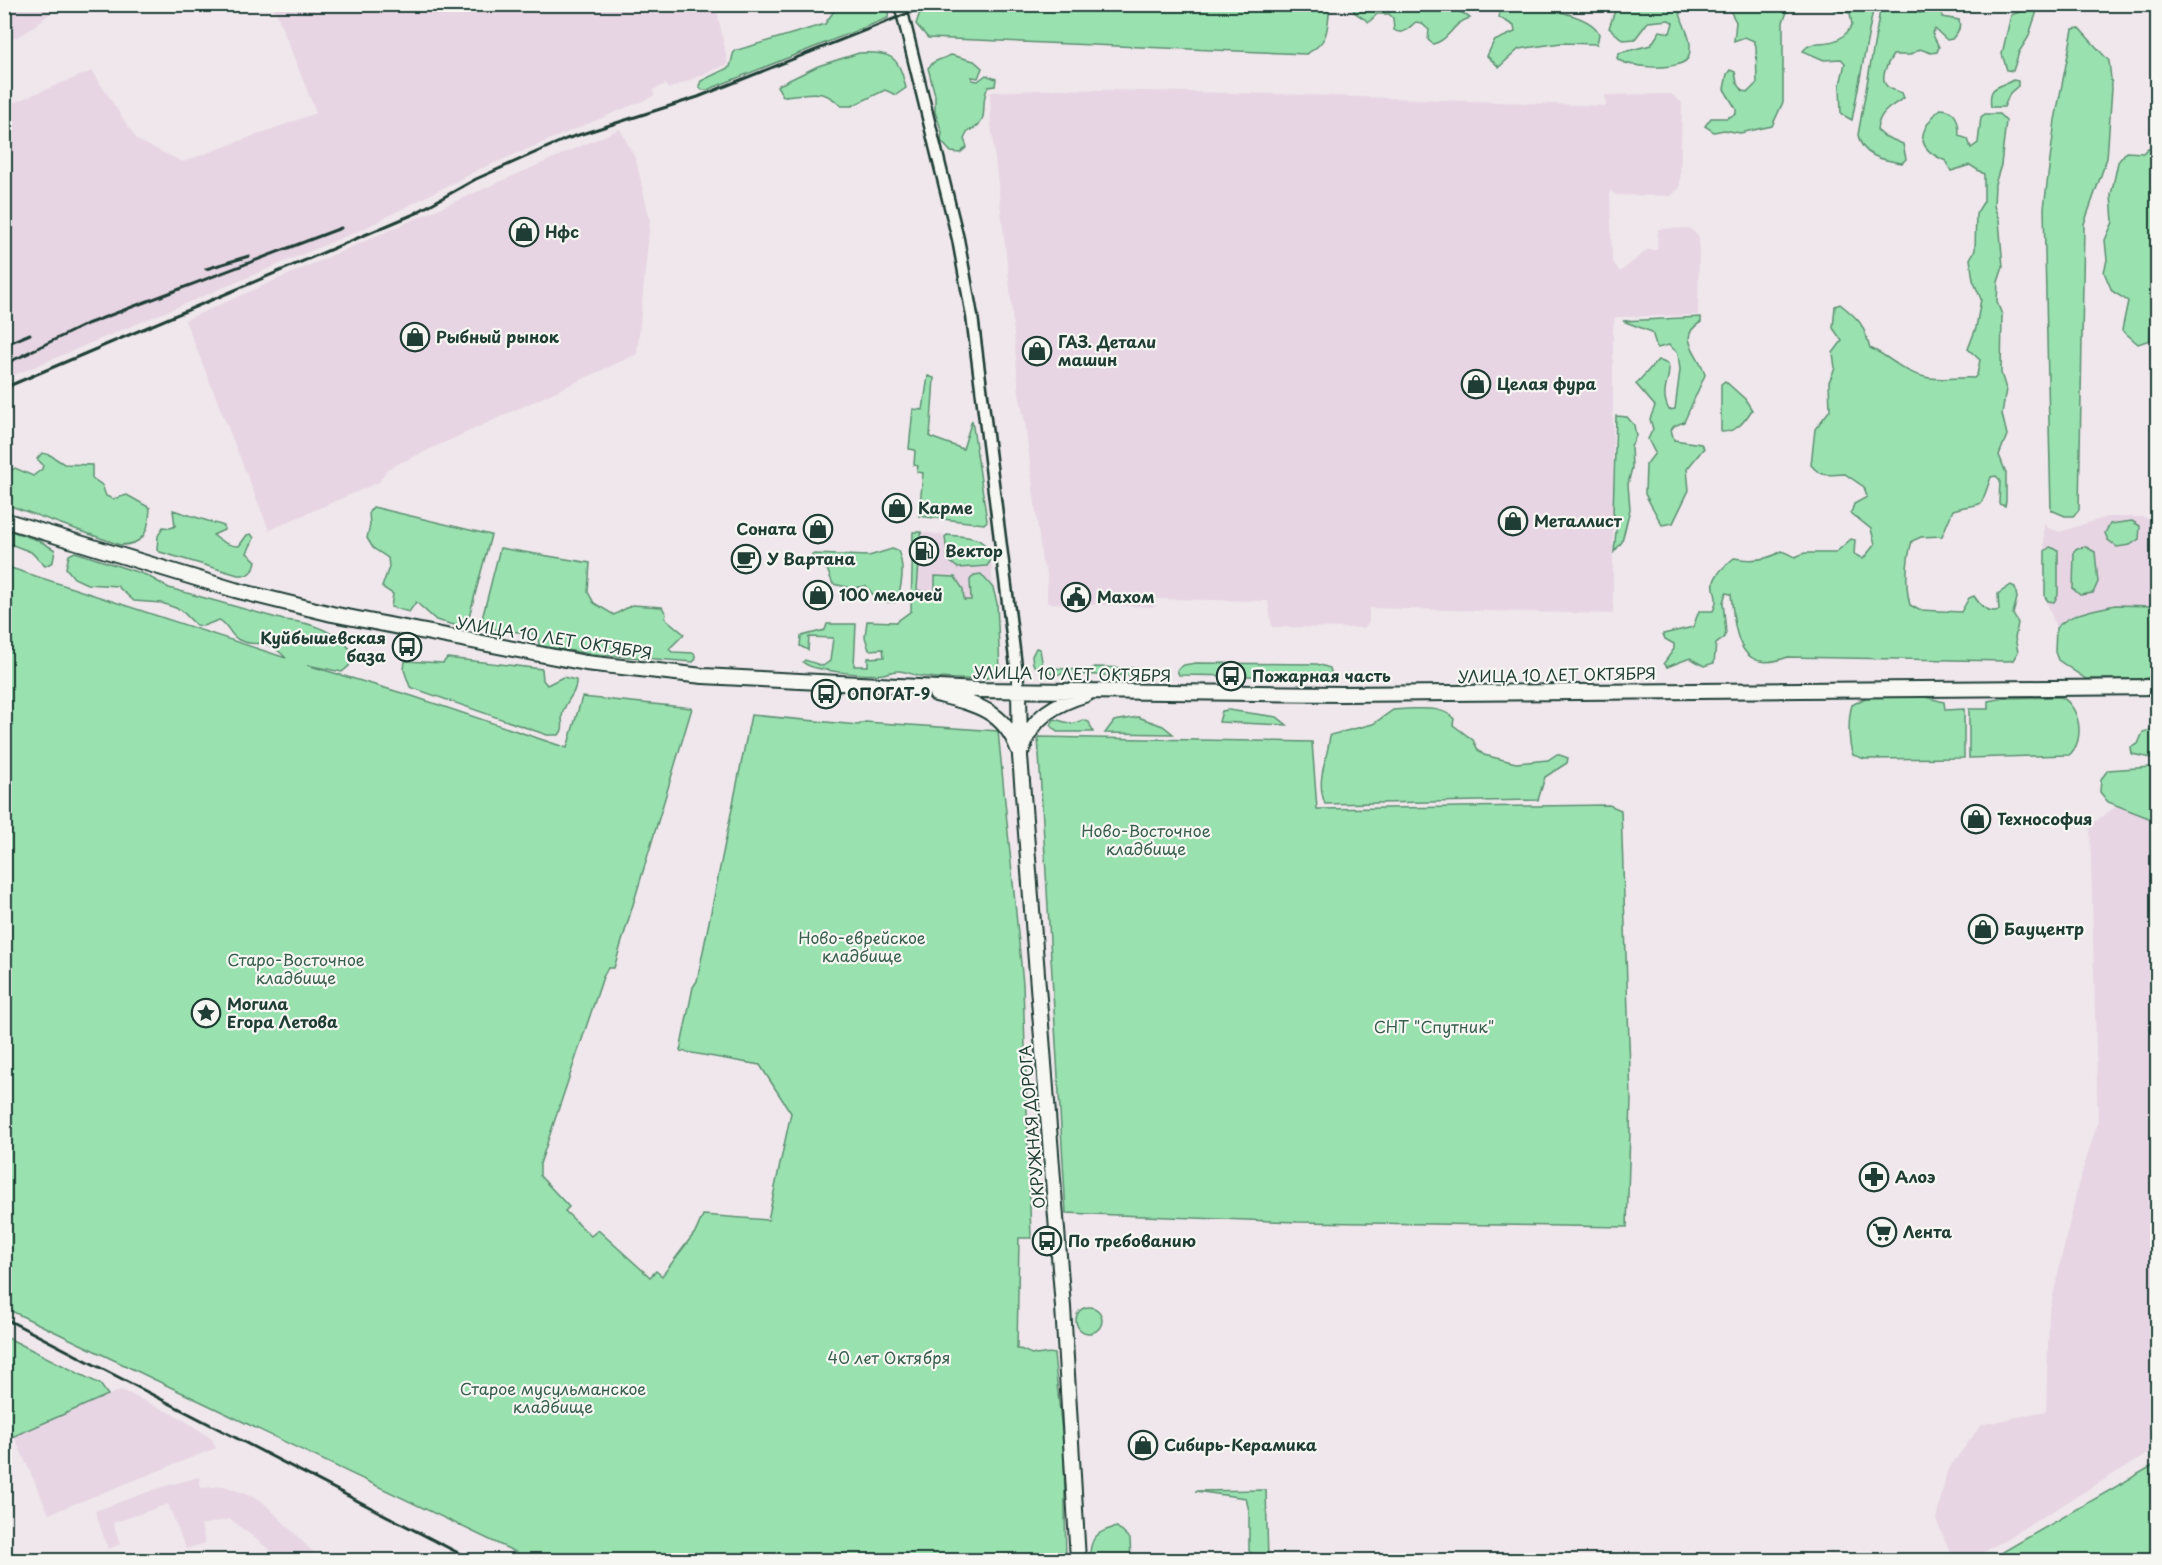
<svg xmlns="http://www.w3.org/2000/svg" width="2162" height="1565" font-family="'Playpen Sans',sans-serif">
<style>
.built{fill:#e7d5e3}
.green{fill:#9ae1b0;stroke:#5c8f72;stroke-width:1.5}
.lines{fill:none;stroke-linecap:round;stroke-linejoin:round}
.tertiary-casing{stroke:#1f3d34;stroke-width:15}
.primary-casing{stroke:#1f3d34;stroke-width:18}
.tertiary{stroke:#f6f6f2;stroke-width:10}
.primary{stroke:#f6f6f2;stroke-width:14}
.rail{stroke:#1f3d34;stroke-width:3}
.labels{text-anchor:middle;stroke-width:4.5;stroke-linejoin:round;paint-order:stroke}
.poi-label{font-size:16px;font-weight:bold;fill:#1f3d34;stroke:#f6f6f2;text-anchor:start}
.street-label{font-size:16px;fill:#1f3d34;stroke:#f6f6f2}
.park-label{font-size:16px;fill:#385e4d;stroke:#f6f6f2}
</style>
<rect width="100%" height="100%" fill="#efe7eb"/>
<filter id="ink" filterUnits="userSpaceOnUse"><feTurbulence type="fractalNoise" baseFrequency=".0167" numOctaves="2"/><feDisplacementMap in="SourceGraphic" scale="12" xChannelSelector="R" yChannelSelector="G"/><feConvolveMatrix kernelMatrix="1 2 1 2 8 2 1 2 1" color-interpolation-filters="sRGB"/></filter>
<g filter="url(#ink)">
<path class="built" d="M 4,5 L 5,4 L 57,5 L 52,12 L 25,33 L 5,42 Z
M 284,5 L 740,5 L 717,11 L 728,64 L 668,89 L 665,84 L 653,90 L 654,96 L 480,169 L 363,229 L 5,379 L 5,106 L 92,71 L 137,140 L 183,162 L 316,113 L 274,7 Z
M 1059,89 L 1276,94 L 1606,106 L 1605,95 L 1671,94 L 1682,103 L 1680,187 L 1671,196 L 1616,195 L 1610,190 L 1612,261 L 1620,272 L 1647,250 L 1657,250 L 1658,229 L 1690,228 L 1699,237 L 1698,315 L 1615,317 L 1613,329 L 1613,614 L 1369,608 L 1369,622 L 1364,628 L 1272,627 L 1268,601 L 1156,599 L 1155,607 L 1047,603 L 1047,573 L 1042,562 L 1025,422 L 1019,394 L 1010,288 L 991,124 L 990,92 Z
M 620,129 L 636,160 L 650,221 L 637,354 L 387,469 L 379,482 L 269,530 L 185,320 Z
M 2106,517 L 2144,517 L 2157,523 L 2157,678 L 2086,679 L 2058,660 L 2055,652 L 2056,628 L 2045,597 L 2044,522 L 2048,528 L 2060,532 Z
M 921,532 L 978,539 L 986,544 L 991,560 L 993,588 L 985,577 L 971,600 L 964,601 L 955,577 L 947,578 L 935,595 L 917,590 L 919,562 L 917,542 L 922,542 Z
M 2157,782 L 2157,1448 L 1971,1560 L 1954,1560 L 1936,1520 L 1947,1471 L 1981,1425 L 2046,1411 L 2049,1313 L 2078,1185 L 2098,1122 L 2090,825 L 2138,791 Z
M 121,1390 L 181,1418 L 212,1439 L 216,1448 L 49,1514 L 14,1436 Z
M 199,1477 L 201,1488 L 225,1486 L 262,1501 L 321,1560 L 283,1560 L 230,1519 L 201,1525 L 205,1543 L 186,1549 L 168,1504 L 113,1523 L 120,1544 L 108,1549 L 95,1511 L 162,1487 Z"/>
<path class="green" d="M 938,4 L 1330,4 L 1330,5 C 1327,29 1330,42 1306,54 L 928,38 L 916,24 L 920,12 Z
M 838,5 L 889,5 L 888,18 L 707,90 L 702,90 L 699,86 L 701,81 L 730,67 L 734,51 L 825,24 Z
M 1354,5 C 1383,4 1450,0 1470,18 C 1453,22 1450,40 1433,44 L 1428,40 L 1429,30 L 1421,23 L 1416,22 C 1408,28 1403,36 1394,30 L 1393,18 L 1389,14 L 1377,14 L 1369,22 L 1354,12 Z
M 1506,5 C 1527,4 1592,13 1599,34 L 1597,44 L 1561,43 L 1519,49 L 1499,67 L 1487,56 L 1494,41 L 1515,32 L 1514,26 L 1499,17 L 1500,11 Z
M 1617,5 L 1639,5 L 1644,7 C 1652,2 1671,2 1679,7 C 1680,24 1694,36 1689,56 C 1685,72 1625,69 1617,58 L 1619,53 L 1651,45 L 1660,31 L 1670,33 L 1673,23 L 1669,20 L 1648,22 L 1635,39 L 1623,40 L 1609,28 Z
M 1727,5 L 1790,5 L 1783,22 L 1783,102 L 1772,126 L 1740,133 L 1724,130 L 1714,132 L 1705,126 L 1711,118 L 1727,118 L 1736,114 L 1736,109 L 1724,89 L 1727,74 L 1730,70 L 1735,72 L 1737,83 L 1743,91 L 1748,92 L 1757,83 L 1756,46 L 1754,41 L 1745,37 L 1734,41 L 1736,22 Z
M 1829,5 L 1874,5 L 1852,120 L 1841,114 L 1840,85 L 1845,63 L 1841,59 L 1824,60 L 1803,51 C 1815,35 1836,53 1852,25 L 1850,13 L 1834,10 Z
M 1881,5 L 1910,5 L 1919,13 L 1925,12 L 1933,6 L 1942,12 L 1942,17 L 1959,20 C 1961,29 1958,32 1952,39 L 1947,40 L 1935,29 L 1932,33 L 1939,47 L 1937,52 L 1931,53 L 1920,49 L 1910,55 L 1893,55 C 1888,62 1878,80 1888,87 C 1891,90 1898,91 1902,93 L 1904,98 C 1890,107 1879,112 1877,130 L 1884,136 L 1903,144 L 1906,159 L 1902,163 C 1882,160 1862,156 1858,135 Z
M 2025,5 L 2039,5 L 2028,38 L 2019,52 L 2013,71 L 2007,70 L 2002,54 L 2011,15 L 2025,10 Z
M 2079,28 L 2109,61 L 2112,88 L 2107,158 L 2084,224 L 2079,510 L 2073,516 L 2065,516 L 2051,510 L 2044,208 L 2055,120 L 2073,29 Z
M 859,53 C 892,52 898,55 906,88 L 896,95 L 885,90 L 852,106 L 841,106 C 823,86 807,95 783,96 L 777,86 L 818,66 Z
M 951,55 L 974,61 L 982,68 L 978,78 L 972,77 L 972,80 L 978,81 L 986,75 L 996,79 L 995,86 L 988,87 C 978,106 993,122 968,131 L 964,139 L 967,147 L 960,153 L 951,152 L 941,141 L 942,132 L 935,112 L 935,95 L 928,68 L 934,62 Z
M 2013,80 L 2018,81 L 2018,86 L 2010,93 L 2004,107 L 1991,107 C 1988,84 1998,89 2013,80 Z
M 1940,109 C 1957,109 1959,122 1959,136 L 1968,139 L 1971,148 L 1978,143 L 1981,117 L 1985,114 L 1999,114 L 2006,121 L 2001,165 L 1995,184 L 1994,206 L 1999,220 L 2003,267 L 1998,282 L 1997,302 L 2002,315 L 2001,373 L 2006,389 L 2002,414 L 2007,435 L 1999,455 L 2006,473 L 2006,501 L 2005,506 L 1999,504 L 2000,480 L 1996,476 L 1991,477 C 1977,516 1987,499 1953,510 L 1942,536 L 1921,537 L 1912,541 C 1906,561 1905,585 1910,605 L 1919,610 L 1961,612 L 1969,598 L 1974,596 C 1979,604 1988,614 1999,610 L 1998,594 L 2011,585 L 2015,587 L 2017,598 L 2013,614 L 2018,623 L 2015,638 L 2018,652 L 2013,660 L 2008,661 L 1788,657 C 1737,677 1735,630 1731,594 L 1726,593 L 1723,602 L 1726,633 L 1724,638 L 1716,644 L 1714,663 L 1704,666 L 1690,658 L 1667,667 L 1664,663 L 1674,649 L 1674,644 L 1665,639 L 1663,634 L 1693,627 L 1699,611 L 1713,611 C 1725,589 1696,589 1734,558 C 1750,561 1768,560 1782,551 L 1795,557 L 1805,553 L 1835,553 L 1851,539 L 1855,540 L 1854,554 L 1863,559 L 1875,544 L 1871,529 L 1851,513 L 1854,504 L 1867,497 L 1864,487 L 1845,474 C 1829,474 1823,479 1811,465 L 1815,429 L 1830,410 L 1829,382 L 1835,368 L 1833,353 L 1842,341 L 1833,328 L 1835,306 L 1840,304 C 1860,320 1863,323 1870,348 C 1889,356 1904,373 1925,377 C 1939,381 1958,377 1974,378 L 1977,375 L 1980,360 L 1968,349 L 1976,328 L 1981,299 L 1973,280 L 1970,259 L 1975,250 L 1976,214 L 1984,201 L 1984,174 L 1970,165 L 1951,171 L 1946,161 C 1914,148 1918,131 1940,109 Z
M 2148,148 L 2157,152 L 2158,307 L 2151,316 L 2150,340 L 2138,344 L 2122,330 L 2128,301 L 2112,291 L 2104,272 L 2107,260 L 2105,240 L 2113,222 L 2111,195 L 2118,162 L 2126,152 L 2143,153 Z
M 1701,317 L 1701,322 C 1674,338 1701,354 1705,375 L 1684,422 L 1674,426 L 1671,430 L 1674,440 L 1701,444 L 1704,448 L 1687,469 L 1689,490 L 1673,523 L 1662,525 L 1645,494 L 1646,465 L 1655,453 L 1648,439 L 1653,429 L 1650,419 L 1655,406 L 1636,384 L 1658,360 L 1668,364 C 1673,379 1658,389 1669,410 L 1675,409 L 1680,370 L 1678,353 L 1669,345 L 1657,348 L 1652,332 L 1623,321 Z
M 928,376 L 934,378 L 930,437 L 963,449 L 972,420 L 987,521 L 984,524 L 919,516 L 923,473 L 917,472 L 918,466 L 914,465 L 915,450 L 909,449 L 913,409 L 923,410 Z
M 1725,381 L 1745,399 L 1752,410 C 1744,422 1737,432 1721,432 L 1721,384 Z
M 1616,416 L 1627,417 L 1634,425 L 1636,436 L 1631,446 L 1632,468 L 1628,484 L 1630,509 L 1622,542 L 1614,552 L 1617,521 L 1613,513 Z
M 42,453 L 50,455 L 64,464 L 92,465 L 92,478 L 102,485 L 106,496 L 113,499 L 127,495 L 150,508 C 149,530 145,545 120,545 L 5,504 L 5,476 L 15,468 L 33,476 L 42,469 L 43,465 L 37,459 Z
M 373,507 L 491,535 L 467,624 L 458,626 L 436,620 L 416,602 L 409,612 L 391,607 L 393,594 L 382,587 L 389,567 L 388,558 L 373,548 L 367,538 L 370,525 L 369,512 Z
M 173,510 L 224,526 L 224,530 L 213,535 C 220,541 230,546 239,546 L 247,535 L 251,534 L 254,538 L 247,553 L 256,561 L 254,569 L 247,575 L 238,575 L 160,552 L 157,550 L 158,536 L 163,527 L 171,528 L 175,526 Z
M 2132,521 L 2140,526 L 2139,539 L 2130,545 L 2117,547 L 2108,540 L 2105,533 L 2110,524 Z
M 5,529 L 40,541 L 55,550 L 53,562 L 45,566 L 31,552 L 5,542 Z
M 913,532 L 921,532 L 922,542 L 917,543 L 919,562 L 917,590 L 935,594 L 935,576 L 955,577 L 963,589 L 964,600 L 971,600 L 970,580 L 974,575 L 981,574 L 993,588 L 997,603 L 1000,670 C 998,672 996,675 994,676 C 982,682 933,678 919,676 C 912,675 905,670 897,671 C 892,671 888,673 883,674 C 869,676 810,671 803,662 L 805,660 L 823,666 L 830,661 L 833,638 L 809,637 L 808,650 L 800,646 L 801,636 L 825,630 L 827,624 L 856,624 L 854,666 L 868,666 L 868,658 L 884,657 L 883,649 L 869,650 L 865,637 L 867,621 L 896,622 L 911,611 Z
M 947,535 C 971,538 985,534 991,560 L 987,566 L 958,568 L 948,560 L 945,537 Z
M 2050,547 L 2058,550 L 2058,595 L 2054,602 L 2048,601 L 2045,597 L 2045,551 Z
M 2086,547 L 2095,552 L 2098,582 L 2093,593 L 2080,595 L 2073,589 L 2074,551 L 2077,548 Z
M 500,548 L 590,563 L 588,592 L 594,603 L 614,615 L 632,605 L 662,607 L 666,614 L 665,618 L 684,634 L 669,649 L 672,652 L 694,653 L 696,659 L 693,662 L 592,654 L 539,646 L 538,637 L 534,634 L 495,629 L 482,619 Z
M 892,549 L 898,551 C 905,566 902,588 896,602 C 879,604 876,598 866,586 L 852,588 L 833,584 L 827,569 L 813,561 L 812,554 L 869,556 Z
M 75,552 L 146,575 L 169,588 L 284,620 C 309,622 335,631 352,651 L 349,666 L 342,672 L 307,665 L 412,696 L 567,748 L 582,697 L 692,708 L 614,968 L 608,968 L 603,977 L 540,1164 L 540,1176 L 569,1207 L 565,1211 L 591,1236 L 598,1230 L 650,1277 L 656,1271 L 662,1276 L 696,1231 L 703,1215 L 768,1220 L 791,1113 L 760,1065 L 680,1051 L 693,987 L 697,981 L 751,715 L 858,725 L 865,722 L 998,731 L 1023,984 L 1031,1238 L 1019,1238 L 1017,1349 C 1024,1349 1025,1352 1032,1354 C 1040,1357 1046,1351 1054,1354 L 1064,1452 L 1066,1560 L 532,1560 L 5,1308 L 5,566 L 286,658 C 261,633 260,650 239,640 C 229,635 228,623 219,620 L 203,626 L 196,625 L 181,610 L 162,603 L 134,601 L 117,586 L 87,584 L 74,578 L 66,568 L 69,555 Z
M 2115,605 L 2152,606 L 2157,609 L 2157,675 L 2143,679 L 2086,679 L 2058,660 L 2055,652 L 2056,628 C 2072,612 2094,610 2115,605 Z
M 1036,648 L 1040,649 L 1043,667 L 1088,671 L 1095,667 L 1132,668 L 1162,672 L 1155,676 L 1053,674 L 1040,671 L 1033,664 L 1032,656 Z
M 447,658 L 542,669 L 543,680 L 547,685 L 563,677 L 576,680 C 577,693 566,700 563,712 C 560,721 566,727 559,735 L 547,735 L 410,687 L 404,670 L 405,661 L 443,663 Z
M 1196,663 L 1317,664 L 1330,668 L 1331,672 L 1329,676 L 1316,677 L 1179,675 L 1177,670 L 1184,665 Z
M 1867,697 L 1925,697 L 1944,702 L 1945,710 L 1964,709 L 1964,758 L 1865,759 L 1853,755 C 1848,742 1848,718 1852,705 Z
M 2061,697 C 2080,706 2086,741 2069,755 L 1969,758 L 1969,709 L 1988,709 L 1988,701 L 2005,698 Z
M 1407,709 C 1421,709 1444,706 1454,719 L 1453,725 L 1473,740 L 1478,750 L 1484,755 L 1516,763 L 1548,760 L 1557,754 L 1568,758 L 1567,763 L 1545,777 L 1538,800 L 1325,804 C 1315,779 1328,759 1330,735 L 1373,724 L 1393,710 Z
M 1228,710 L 1277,717 L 1287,725 L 1219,722 L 1222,711 Z
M 1138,717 L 1163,726 L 1173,734 L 1105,733 L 1114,721 Z
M 1054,719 L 1072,724 L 1083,720 L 1089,722 L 1093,732 L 1057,732 L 1051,725 Z
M 2150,730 L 2155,732 L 2157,740 L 2156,821 L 2108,802 L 2100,792 L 2101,779 L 2108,770 L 2151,767 L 2155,763 L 2151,758 L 2132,754 L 2131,747 L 2138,744 L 2143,732 Z
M 1038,737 L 1312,742 L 1317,809 L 1609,805 L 1621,810 L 1631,1099 L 1627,1227 L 1297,1222 L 1066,1213 Z
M1076 1320a13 13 0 1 1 26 0a13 13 0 1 1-26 0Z
M 4,1336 L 100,1384 L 108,1395 L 5,1440 Z
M 2157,1463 L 2157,1560 L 1989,1560 Z
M 1266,1490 L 1268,1560 L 1258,1560 L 1249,1551 L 1249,1511 L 1246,1498 L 1195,1491 Z
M 1117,1527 L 1130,1539 L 1131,1560 L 1090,1560 C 1089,1539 1096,1531 1117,1527 Z"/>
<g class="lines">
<g class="tertiary-casing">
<path id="tertiary" d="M 900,4 L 958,239 L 972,316 L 1019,690"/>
</g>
<g class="primary-casing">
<path id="primary" d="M 4,520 L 235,590 L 332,614 L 586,663 L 703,676 L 978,690 L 1342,694 L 2158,687
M 1019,690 L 1020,756 L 1063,1307 L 1078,1560
M 936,694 C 974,704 1003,709 1018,749
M 1023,748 C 1032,716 1057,703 1087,694"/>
</g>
<use href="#tertiary" class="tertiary"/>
<use href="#primary" class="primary"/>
<path class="rail" d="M 412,215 L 476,179 L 566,139 L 698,97 L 931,4
M 206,269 L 249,256
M 4,345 L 30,334
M 23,355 L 87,324 L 341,228
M 4,364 L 29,353
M 4,388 L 419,212
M 4,1318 L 472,1560"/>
</g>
</g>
<defs>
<g id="shop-ring" transform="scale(1.5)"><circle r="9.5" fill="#f6f6f2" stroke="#1f3d34" stroke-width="1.5"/><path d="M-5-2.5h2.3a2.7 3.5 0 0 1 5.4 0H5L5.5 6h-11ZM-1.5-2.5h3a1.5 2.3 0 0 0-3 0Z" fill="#1f3d34"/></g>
<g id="fuel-ring" transform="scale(1.5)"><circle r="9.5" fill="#f6f6f2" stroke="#1f3d34" stroke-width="1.5"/><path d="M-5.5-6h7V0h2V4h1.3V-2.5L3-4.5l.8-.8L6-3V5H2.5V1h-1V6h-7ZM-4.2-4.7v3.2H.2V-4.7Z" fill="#1f3d34"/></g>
<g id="cafe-ring" transform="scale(1.5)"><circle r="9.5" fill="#f6f6f2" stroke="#1f3d34" stroke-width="1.5"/><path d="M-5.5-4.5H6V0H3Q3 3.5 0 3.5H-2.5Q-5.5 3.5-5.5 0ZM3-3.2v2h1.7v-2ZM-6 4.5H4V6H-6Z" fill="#1f3d34"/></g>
<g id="civic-ring" transform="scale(1.5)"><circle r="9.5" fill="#f6f6f2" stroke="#1f3d34" stroke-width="1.5"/><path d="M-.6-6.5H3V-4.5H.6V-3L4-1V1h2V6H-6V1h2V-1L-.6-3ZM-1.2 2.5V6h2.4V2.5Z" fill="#1f3d34"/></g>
<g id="bus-ring" transform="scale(1.5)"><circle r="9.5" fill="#f6f6f2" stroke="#1f3d34" stroke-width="1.5"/><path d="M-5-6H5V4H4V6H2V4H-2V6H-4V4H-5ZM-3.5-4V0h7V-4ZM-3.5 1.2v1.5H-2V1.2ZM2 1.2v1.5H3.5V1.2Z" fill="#1f3d34"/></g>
<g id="sight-ring" transform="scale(1.5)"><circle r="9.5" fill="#f6f6f2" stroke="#1f3d34" stroke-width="1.5"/><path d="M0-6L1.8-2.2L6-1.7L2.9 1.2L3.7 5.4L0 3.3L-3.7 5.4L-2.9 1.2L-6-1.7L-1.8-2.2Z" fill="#1f3d34"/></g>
<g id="pharmacy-ring" transform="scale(1.5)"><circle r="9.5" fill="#f6f6f2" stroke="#1f3d34" stroke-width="1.5"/><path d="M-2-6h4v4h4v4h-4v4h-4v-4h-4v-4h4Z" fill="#1f3d34"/></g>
<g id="supermarket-ring" transform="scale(1.5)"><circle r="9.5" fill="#f6f6f2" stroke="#1f3d34" stroke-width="1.5"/><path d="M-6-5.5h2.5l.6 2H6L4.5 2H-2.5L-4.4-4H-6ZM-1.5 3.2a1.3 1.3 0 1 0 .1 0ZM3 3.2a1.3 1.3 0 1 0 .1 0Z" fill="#1f3d34"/></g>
</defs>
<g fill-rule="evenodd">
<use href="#shop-ring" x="524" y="232"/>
<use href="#shop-ring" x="415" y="337"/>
<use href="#shop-ring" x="1037" y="351"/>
<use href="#shop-ring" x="1476" y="384"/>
<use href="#shop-ring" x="897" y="508"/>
<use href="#shop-ring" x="1513" y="521"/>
<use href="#shop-ring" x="818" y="529"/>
<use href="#fuel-ring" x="924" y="551"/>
<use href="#cafe-ring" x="746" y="559"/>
<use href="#shop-ring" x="818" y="595"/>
<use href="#civic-ring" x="1076" y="597"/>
<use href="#bus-ring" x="407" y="647"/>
<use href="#bus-ring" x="1231" y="676"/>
<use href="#bus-ring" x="826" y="694"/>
<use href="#shop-ring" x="1976" y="819"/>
<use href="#shop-ring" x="1983" y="929"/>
<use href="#sight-ring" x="206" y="1013"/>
<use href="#pharmacy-ring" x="1874" y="1177"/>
<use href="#supermarket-ring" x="1882" y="1232"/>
<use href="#bus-ring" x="1047" y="1241"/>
<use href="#shop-ring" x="1143" y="1445"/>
</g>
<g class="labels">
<g class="poi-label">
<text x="545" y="238">Нфс</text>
<text x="436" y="343">Рыбный рынок</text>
<text x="1058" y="348">ГАЗ. Детали<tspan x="1058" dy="18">машин</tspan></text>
<text x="1497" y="390">Целая фура</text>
<text x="918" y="514">Карме</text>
<text x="1534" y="527">Металлист</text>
<text x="797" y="535" text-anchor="end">Соната</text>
<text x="945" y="557">Вектор</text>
<text x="767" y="565">У Вартана</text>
<text x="839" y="601">100 мелочей</text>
<text x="1097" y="603">Махом</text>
<text x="386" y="644" text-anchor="end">Куйбышевская<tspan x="386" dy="18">база</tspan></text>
<text x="1252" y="682">Пожарная часть</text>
<text x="847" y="700">ОПОГАТ-9</text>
<text x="1997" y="825">Технософия</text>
<text x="2004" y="935">Бауцентр</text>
<text x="227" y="1010">Могила<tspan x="227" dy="18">Егора Летова</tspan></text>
<text x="1895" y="1183">Алоэ</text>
<text x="1903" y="1238">Лента</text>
<text x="1068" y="1247">По требованию</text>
<text x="1164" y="1451">Сибирь-Керамика</text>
</g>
<g class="street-label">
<text transform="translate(554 638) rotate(9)" y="6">УЛИЦА 10 ЛЕТ ОКТЯБРЯ</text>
<text transform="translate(1072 674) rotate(1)" y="6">УЛИЦА 10 ЛЕТ ОКТЯБРЯ</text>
<text transform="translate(1557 675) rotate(-1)" y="6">УЛИЦА 10 ЛЕТ ОКТЯБРЯ</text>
<text transform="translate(1032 1127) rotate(-95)" y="6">ОКРУЖНАЯ ДОРОГА</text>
</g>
<g class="park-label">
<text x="1146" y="837">Ново-Восточное<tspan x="1146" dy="18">кладбище</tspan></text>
<text x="862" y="944">Ново-еврейское<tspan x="862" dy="18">кладбище</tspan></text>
<text x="296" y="966">Старо-Восточное<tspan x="296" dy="18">кладбище</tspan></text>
<text x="1434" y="1033">СНТ "Спутник"</text>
<text x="889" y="1364">40 лет Октября</text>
<text x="553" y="1395">Старое мусульманское<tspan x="553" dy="18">кладбище</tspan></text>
</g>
</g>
<rect width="2162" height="1565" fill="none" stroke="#f6f6f2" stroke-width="24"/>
<rect x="12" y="12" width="2138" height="1541" fill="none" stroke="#1f3d34" stroke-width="2" filter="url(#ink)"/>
</svg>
